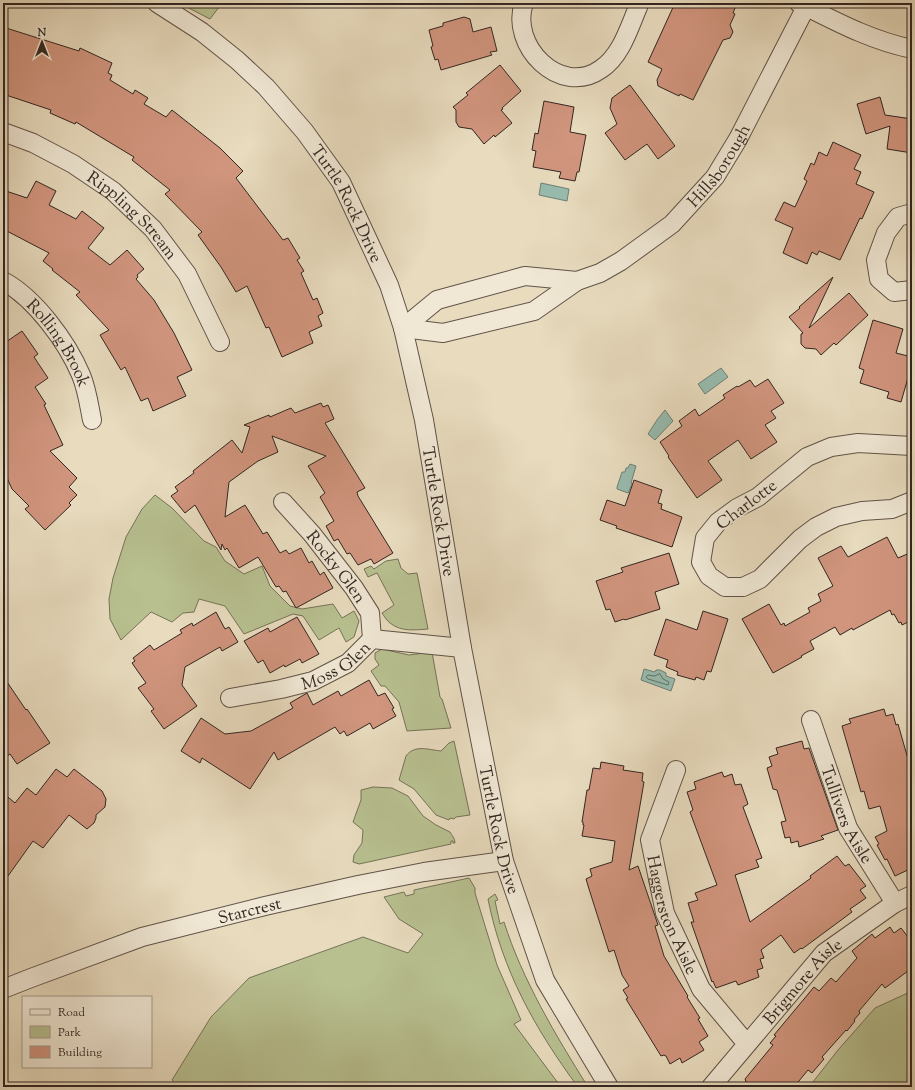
<svg xmlns="http://www.w3.org/2000/svg" width="915" height="1090" font-family="'Sorts Mill Goudy',serif">
<style>
.green{fill:#b8c090;stroke:#757358}
.water{fill:#97bbae;stroke:#6f7f76}
.lines{fill:none;stroke-linecap:round;stroke-linejoin:round}
.shore{stroke:#647068;stroke-width:1}
.building{fill:#d1957e;stroke:#322621}
.minor-casing{stroke:#605348;stroke-width:20}
.minor{stroke:#f0e8d5;stroke-width:18}
.labels{text-anchor:middle;stroke-width:3.5;stroke-linejoin:round;paint-order:stroke}
.street-label{font-size:17px;fill:#322621;stroke:#f0e8d5}
</style>
<rect width="100%" height="100%" fill="#e8dbbe"/>
<filter id="stains"><feTurbulence type="fractalNoise" baseFrequency=".005" numOctaves="4"/><feColorMatrix values="0 0 0 0 .2 0 0 0 0 .09 0 0 0 0 .02 0 0 0 .5 -.17"/></filter>
<radialGradient id="worn" r=".72"><stop offset=".6" stop-color="#630" stop-opacity="0"/><stop offset="1" stop-color="#630" stop-opacity=".3"/></radialGradient>
<path class="green" d="M 179,3 L 222,3 L 210,19 Z
M 155,495 L 172,508 L 204,541 L 216,547 L 225,561 L 244,574 L 262,566 L 270,586 L 290,606 L 302,609 L 333,604 L 342,618 L 354,611 L 359,621 L 354,637 L 346,642 L 339,628 L 319,640 L 303,616 L 293,614 L 244,634 L 225,606 L 199,599 L 194,612 L 183,613 L 172,622 L 151,612 L 121,640 L 110,619 L 109,599 L 113,578 L 126,537 L 142,509 Z
M 398,559 L 401,568 L 408,574 L 417,573 L 428,629 C 415,630 401,632 390,623 C 387,621 384,616 382,613 L 394,605 L 377,573 L 368,577 L 364,569 L 371,566 L 374,569 L 386,561 Z
M 382,649 L 409,655 L 432,652 L 440,697 L 442,699 L 451,728 L 407,731 L 399,702 L 385,686 L 381,686 L 371,671 L 379,665 L 375,659 L 375,653 Z
M 454,741 L 470,815 L 456,817 L 454,819 L 450,818 L 449,820 L 436,815 L 414,789 L 399,780 L 406,756 C 415,744 429,750 441,751 L 449,743 Z
M 373,787 L 392,788 L 408,796 L 423,816 L 436,825 L 450,832 C 452,836 455,838 455,843 L 453,843 L 453,841 L 451,841 L 451,844 L 359,864 L 353,862 L 354,855 L 362,843 L 363,830 L 353,822 L 361,800 L 361,790 Z
M 469,878 L 475,888 L 475,893 L 497,965 L 521,1020 L 514,1024 L 561,1087 L 179,1087 L 172,1080 L 211,1017 L 249,978 L 363,937 L 408,953 L 423,934 L 399,919 L 384,897 L 404,892 L 406,896 L 414,894 L 414,890 Z
M 495,894 L 498,900 L 495,901 L 500,924 L 504,922 C 522,979 556,1036 588,1087 L 578,1087 C 535,1029 502,970 488,899 Z
M 912,991 L 912,1087 L 809,1087 L 838,1050 L 875,1008 Z"/>
<path class="water" d="M 541,183 L 569,189 L 567,201 L 539,195 Z
M 721,368 L 728,377 L 705,394 L 698,384 Z
M 665,410 L 673,421 L 655,440 L 648,434 L 657,420 Z
M 630,464 L 636,466 L 631,483 L 632,484 L 628,493 L 617,489 L 617,487 L 622,472 L 625,472 L 626,468 L 628,468 Z
M 644,669 L 655,672 L 656,670 L 660,670 L 666,673 L 666,676 L 675,679 L 671,691 L 641,680 Z"/>
<g class="lines">
<path class="shore" d="M 660,674 L 663,679 L 669,682 L 668,685 L 648,679 L 646,677 L 648,675 L 654,676 Z"/>
</g>
<path class="building" d="M 675,3 L 724,3 L 735,8 L 733,13 L 735,14 L 730,25 L 733,32 L 730,38 L 723,40 L 693,100 L 680,94 L 679,96 L 658,86 L 657,80 L 662,69 L 648,62 Z
M 464,17 L 470,19 L 473,32 L 491,27 L 497,51 L 490,52 L 492,55 L 441,70 L 438,59 L 435,60 L 431,47 L 433,46 L 429,30 L 443,26 L 443,23 Z
M 3,27 L 79,51 L 80,48 L 112,63 L 108,73 L 112,75 L 110,80 L 133,94 L 135,90 L 148,98 L 144,104 L 166,117 L 172,110 L 220,148 L 243,171 L 236,178 L 283,240 L 288,238 L 300,258 L 297,260 L 304,271 L 301,273 L 313,300 L 317,298 L 323,313 L 318,316 L 322,326 L 309,332 L 313,343 L 282,357 L 269,327 L 266,328 L 247,286 L 236,292 L 221,267 L 198,235 L 202,232 L 165,194 L 170,190 L 132,160 L 134,157 L 76,122 L 75,124 L 50,113 L 51,110 L 3,94 Z
M 500,65 L 521,91 L 502,108 L 503,109 L 501,110 L 512,123 L 495,137 L 494,135 L 484,144 L 472,129 L 459,127 L 456,122 L 456,110 L 453,107 L 468,95 L 466,93 Z
M 630,85 L 675,146 L 658,159 L 647,144 L 625,160 L 605,133 L 617,124 L 610,108 L 612,98 Z
M 880,97 L 885,115 L 912,119 L 912,153 L 887,149 L 890,126 L 866,134 L 857,104 Z
M 544,101 L 574,107 L 570,132 L 586,135 L 579,172 L 577,172 L 575,181 L 559,178 L 561,172 L 533,167 L 536,151 L 532,150 L 535,133 L 538,134 Z
M 833,142 L 861,155 L 854,169 L 861,172 L 856,184 L 874,192 L 862,219 L 860,218 L 840,260 L 819,251 L 817,255 L 812,252 L 807,264 L 783,253 L 793,228 L 775,220 L 784,202 L 795,207 L 807,181 L 804,179 L 811,163 L 814,165 L 819,152 L 827,156 Z
M 36,181 L 56,191 L 49,205 L 76,219 L 82,211 L 104,228 L 88,248 L 110,265 L 127,250 L 144,269 L 137,275 L 138,277 L 136,279 L 154,300 L 174,333 L 192,370 L 177,377 L 186,396 L 153,411 L 148,398 L 141,401 L 125,367 L 121,370 L 100,335 L 109,330 L 76,295 L 80,292 L 52,270 L 53,269 L 43,261 L 49,253 L 3,229 L 3,190 L 27,198 Z
M 833,277 L 809,328 L 849,293 L 868,315 L 836,345 L 834,343 L 821,355 L 816,349 L 805,348 L 801,344 L 801,334 L 803,333 L 789,317 L 800,308 L 799,307 Z
M 873,320 L 903,329 L 896,353 L 912,357 L 912,364 L 901,402 L 887,398 L 889,392 L 860,383 L 864,370 L 859,368 Z
M 22,331 L 38,354 L 34,357 L 48,378 L 35,387 L 46,404 L 44,405 L 63,445 L 50,451 L 77,478 L 69,487 L 77,495 L 69,503 L 71,505 L 45,530 L 25,509 L 29,506 L 12,489 L 3,469 L 3,344 Z
M 768,379 L 784,403 L 771,411 L 776,418 L 765,425 L 777,442 L 751,459 L 738,440 L 708,461 L 722,480 L 697,498 L 668,457 L 669,456 L 660,442 L 682,426 L 679,421 L 695,409 L 699,416 L 725,398 L 723,395 L 737,386 L 738,387 L 750,380 L 755,387 Z
M 321,403 L 323,407 L 328,405 L 334,419 L 325,423 L 365,488 L 357,492 L 358,496 L 393,553 L 374,564 L 371,559 L 358,565 L 350,553 L 347,554 L 338,539 L 334,541 L 326,526 L 334,521 L 320,497 L 325,493 L 308,466 L 326,456 L 272,436 L 278,452 L 258,461 L 229,482 L 225,517 L 245,505 L 263,534 L 267,532 L 280,553 L 286,550 L 289,554 L 301,548 L 309,563 L 312,561 L 320,575 L 324,572 L 333,588 L 296,608 L 286,591 L 283,592 L 279,586 L 276,587 L 258,557 L 239,568 L 227,548 L 225,550 L 222,544 L 221,550 L 195,505 L 185,513 L 171,496 L 178,491 L 175,487 L 194,473 L 193,471 L 232,440 L 242,453 L 250,427 L 244,425 L 269,415 L 270,417 L 291,408 L 295,413 Z
M 634,480 L 662,490 L 658,503 L 662,504 L 661,509 L 682,517 L 672,547 L 616,528 L 617,526 L 600,520 L 607,500 L 625,506 Z
M 887,537 L 898,558 L 912,552 L 912,620 L 902,625 L 901,622 L 899,623 L 894,614 L 892,615 L 890,610 L 853,630 L 852,628 L 840,635 L 835,627 L 810,641 L 814,649 L 801,656 L 802,657 L 773,673 L 742,619 L 769,604 L 781,625 L 784,623 L 785,626 L 810,612 L 808,608 L 821,601 L 818,594 L 833,586 L 818,558 L 841,546 L 848,557 Z
M 669,553 L 679,584 L 655,592 L 660,609 L 625,620 L 624,619 L 615,622 L 610,609 L 606,610 L 596,581 L 623,572 L 621,568 Z
M 703,611 L 728,619 L 711,672 L 707,671 L 704,680 L 696,677 L 695,680 L 677,675 L 678,672 L 666,667 L 668,660 L 654,655 L 666,619 L 697,630 Z
M 216,612 L 225,629 L 229,627 L 238,642 L 222,651 L 220,647 L 185,667 L 182,685 L 197,706 L 164,729 L 151,711 L 154,709 L 138,688 L 146,683 L 132,663 L 135,661 L 133,658 L 150,645 L 154,650 L 182,633 L 180,630 L 192,623 L 193,626 Z
M 297,617 L 319,654 L 302,663 L 300,659 L 285,667 L 284,665 L 270,673 L 263,660 L 258,663 L 244,641 L 268,628 L 270,632 Z
M 3,676 L 26,710 L 27,709 L 50,743 L 17,764 L 10,754 L 3,759 Z
M 369,680 L 378,696 L 385,693 L 394,708 L 392,709 L 396,716 L 373,729 L 370,723 L 347,736 L 344,731 L 340,734 L 335,727 L 278,760 L 274,752 L 250,789 L 202,758 L 200,763 L 181,751 L 201,718 L 225,734 L 251,731 L 293,708 L 290,703 L 307,693 L 313,705 L 338,691 L 341,696 Z
M 884,709 L 886,716 L 893,714 L 896,725 L 898,724 L 912,773 L 912,868 L 895,876 L 887,859 L 885,860 L 877,845 L 879,844 L 875,837 L 887,831 L 880,806 L 869,809 L 864,791 L 861,792 L 842,726 L 851,723 L 849,719 Z
M 802,741 L 804,749 L 809,748 L 838,830 L 821,836 L 824,839 L 799,847 L 798,841 L 791,843 L 790,837 L 785,838 L 781,822 L 786,821 L 777,790 L 773,789 L 767,768 L 772,766 L 769,757 L 778,754 L 776,748 Z
M 601,762 L 624,766 L 623,770 L 643,773 L 642,781 L 644,782 L 629,870 L 638,866 L 658,925 L 655,926 L 664,956 L 688,996 L 687,997 L 700,1018 L 698,1019 L 708,1036 L 699,1042 L 704,1050 L 682,1063 L 680,1058 L 670,1064 L 666,1056 L 664,1055 L 661,1056 L 626,999 L 628,998 L 623,990 L 629,986 L 622,975 L 614,950 L 609,952 L 589,889 L 586,879 L 592,876 L 590,869 L 612,862 L 615,841 L 582,836 L 584,825 L 583,825 L 583,822 L 582,822 L 587,790 L 589,790 L 593,768 L 600,769 Z
M 56,769 L 67,777 L 74,769 L 102,791 L 106,799 L 105,807 L 96,815 L 96,818 L 94,823 L 87,829 L 69,815 L 43,848 L 33,841 L 3,883 L 3,793 L 15,803 L 27,788 L 36,795 Z
M 722,772 L 724,777 L 732,774 L 735,785 L 741,784 L 748,804 L 743,807 L 762,858 L 756,860 L 759,867 L 735,875 L 750,922 L 811,878 L 810,876 L 837,856 L 845,866 L 849,864 L 866,886 L 860,890 L 866,898 L 850,909 L 852,912 L 802,949 L 801,948 L 794,953 L 781,935 L 761,950 L 764,958 L 760,959 L 763,968 L 757,970 L 759,977 L 738,985 L 736,981 L 716,988 L 713,981 L 712,982 L 691,922 L 694,922 L 688,903 L 698,900 L 695,893 L 717,885 L 690,812 L 693,810 L 687,792 L 696,789 L 694,782 Z
M 890,927 L 894,933 L 901,928 L 912,942 L 912,968 L 885,988 L 882,984 L 859,1011 L 860,1013 L 854,1020 L 855,1021 L 847,1031 L 846,1030 L 822,1057 L 824,1059 L 812,1073 L 808,1070 L 794,1087 L 748,1087 L 745,1079 L 773,1045 L 770,1043 L 776,1036 L 774,1035 L 814,987 L 819,991 L 831,978 L 836,982 L 857,958 L 852,951 L 872,934 L 875,938 Z"/>
<g class="lines">
<g class="minor-casing">
<g id="minor">
<path id="s1" d="M 157,3 L 202,32 L 237,60 L 266,87 L 305,132 L 341,182 L 389,285 L 403,328 L 424,420 L 462,648 L 504,861 L 545,980 L 609,1087"/>
<path d="M 524,3 C 509,45 560,98 601,69 C 621,56 629,28 638,7 L 639,3"/>
<path d="M 799,3 C 837,22 870,40 912,49"/>
<path id="s2" d="M 3,132 L 33,143 L 73,164 L 113,191 L 153,229 L 187,274 L 220,342"/>
<path d="M 912,213 L 898,217 L 886,233 L 876,260 L 879,279 L 894,292 L 912,290"/>
<path id="s3" d="M 3,281 C 35,298 67,342 81,375 C 87,389 89,405 92,420"/>
<path id="s4" d="M 403,328 L 443,333 L 534,311 L 577,281 L 600,273 L 621,261 L 672,224 L 715,177 L 738,139 L 808,3"/>
<path d="M 403,328 L 437,300 L 525,276 L 577,281"/>
<path d="M 912,446 L 858,443 L 831,447 L 807,457 L 758,497 L 737,508 L 718,522 L 705,538 L 701,562 L 709,576 L 725,587 L 743,587 L 760,579 L 800,539 L 816,527 L 836,517 L 862,511 L 892,509 L 912,501"/>
<path id="s5" d="M 283,502 L 312,534 L 354,588 L 370,613 L 372,639"/>
<path id="s6" d="M 230,698 L 281,689 L 313,681 L 348,663 L 372,639 L 462,648"/>
<path id="s7" d="M 811,720 L 848,828 L 895,903"/>
<path id="s8" d="M 676,770 L 650,840 L 665,913 L 701,989 L 747,1044"/>
<path id="s9" d="M 3,989 L 31,978 L 142,937 L 265,906 L 358,885 L 424,872 L 504,861"/>
<path id="s10" d="M 711,1087 L 824,953 L 895,903 L 912,895"/>
</g>
</g>
<use href="#minor" class="minor"/>
</g>
<g class="labels">
<g class="street-label">
<text dy="6" stroke="none"><textPath href="#s4" startOffset="373">Hillsborough</textPath></text>
<text dy="6" stroke="none"><textPath href="#s1" startOffset="281">Turtle Rock Drive</textPath></text>
<text dy="6" stroke="none"><textPath href="#s2" startOffset="156">Rippling Stream</textPath></text>
<text dy="6" stroke="none"><textPath href="#s3" startOffset="85">Rolling Brook</textPath></text>
<text transform="translate(746 504) rotate(-37)" y="6">Charlotte</text>
<text dy="6" stroke="none"><textPath href="#s1" startOffset="605">Turtle Rock Drive</textPath></text>
<text dy="6" stroke="none"><textPath href="#s5" startOffset="84">Rocky Glen</textPath></text>
<text dy="6" stroke="none"><textPath href="#s6" startOffset="112">Moss Glen</textPath></text>
<text dy="6" stroke="none"><textPath href="#s7" startOffset="101">Tullivers Aisle</textPath></text>
<text dy="6" stroke="none"><textPath href="#s1" startOffset="929">Turtle Rock Drive</textPath></text>
<text dy="6" stroke="none"><textPath href="#s9" startOffset="259">Starcrest</textPath></text>
<text dy="6" stroke="none"><textPath href="#s8" startOffset="153">Haggerston Aisle</textPath></text>
<text dy="6" stroke="none"><textPath href="#s10" startOffset="140">Brigmore Aisle</textPath></text>
</g>
</g>
<rect width="915" height="1090" fill="none" stroke="#e8dbbe" stroke-width="16"/>
<rect x="4" y="4" width="907" height="1082" fill="none" stroke="#322621" stroke-width="2"/>
<rect x="8" y="8" width="899" height="1074" fill="none" stroke="#322621"/>
<rect x="22" y="996" width="130" height="72" fill="#f0e8d5" stroke="#a49a8d"/>
<rect x="30" y="1009" width="20" height="6" fill="#f0e8d5" stroke="#a49a8d"/>
<text x="58" y="1016" font-size="12" fill="#322621">Road</text>
<rect x="30" y="1026" width="20" height="12" fill="#b8c090" stroke="#a49a8d"/>
<text x="58" y="1036" font-size="12" fill="#322621">Park</text>
<rect x="30" y="1046" width="20" height="12" fill="#d1957e" stroke="#a49a8d"/>
<text x="58" y="1056" font-size="12" fill="#322621">Building</text>
<g transform="translate(42 42)" stroke="#f0e8d5" stroke-width="3" paint-order="stroke">
<path d="M0-3L7 15L0 10L-7 15Z" fill="#322621"/>
<text y="-6" font-size="11" font-weight="bold" text-anchor="middle" fill="#322621">N</text>
</g>
<rect width="100%" height="100%" filter="url(#stains)"/>
<rect width="100%" height="100%" fill="url(#worn)"/>
</svg>
